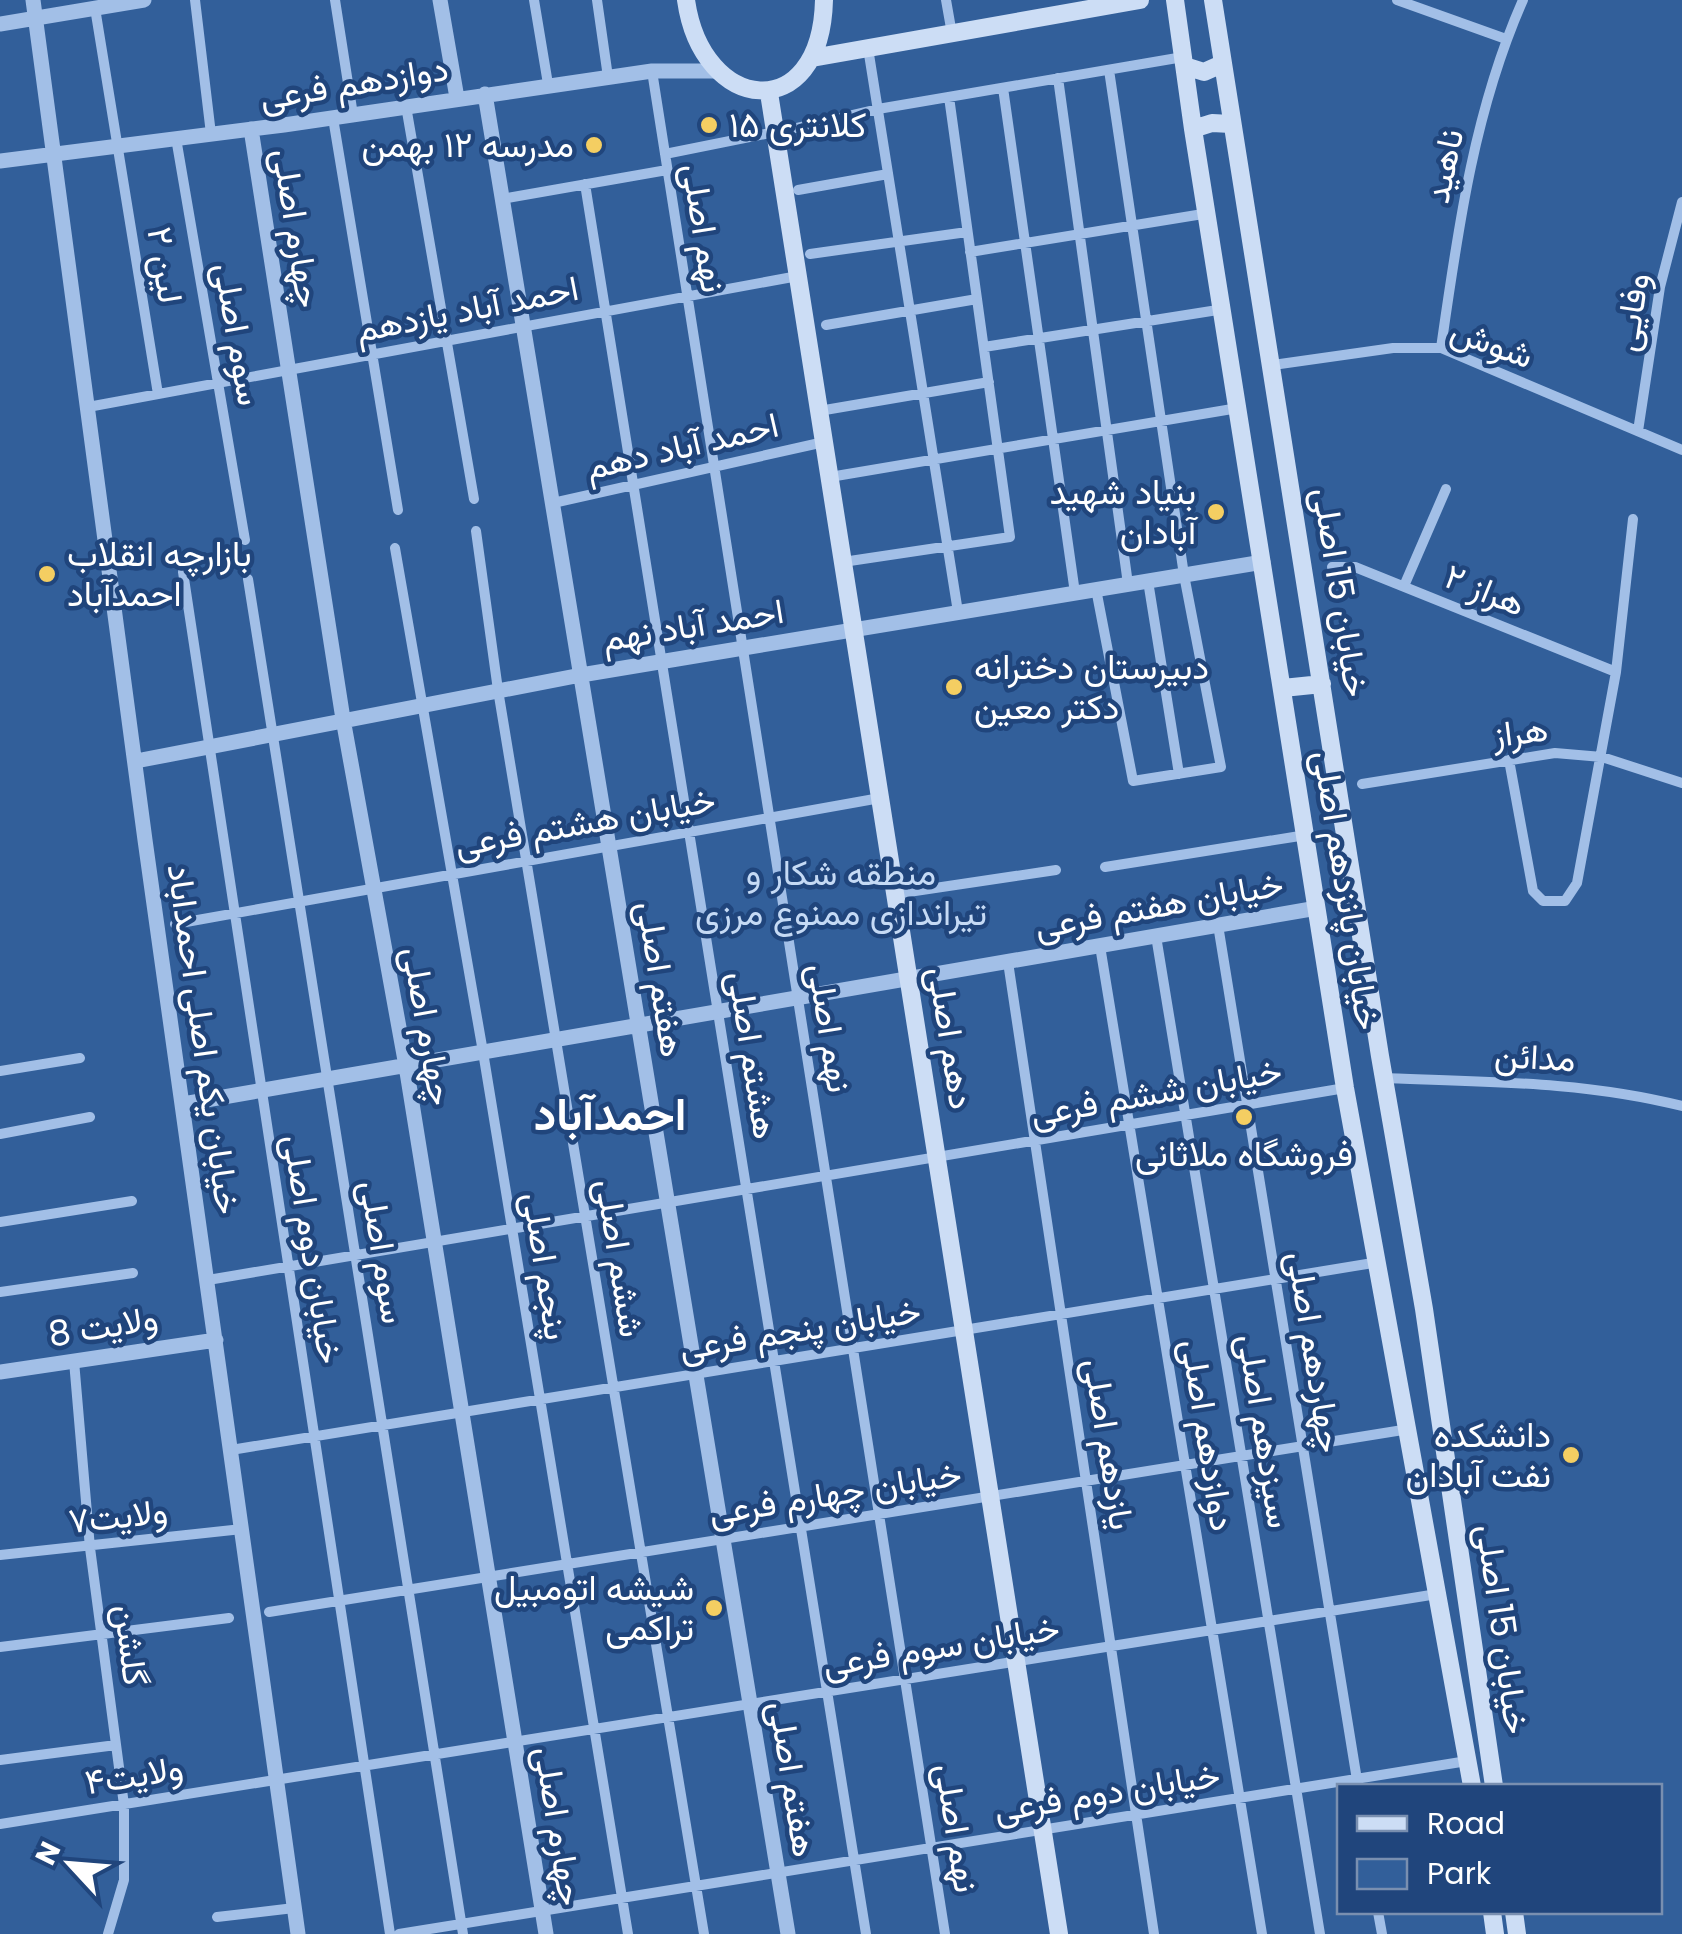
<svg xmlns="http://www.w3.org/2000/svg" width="1682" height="1934" font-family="Poppins,Vazirmatn,sans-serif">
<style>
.green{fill:#325f9a;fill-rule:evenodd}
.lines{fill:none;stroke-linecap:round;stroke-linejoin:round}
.minor{stroke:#a2bfe7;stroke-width:10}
.tertiary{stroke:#a2bfe7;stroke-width:15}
.secondary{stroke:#ccddf5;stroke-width:18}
.poi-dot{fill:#f4ce62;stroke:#20457c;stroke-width:4}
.labels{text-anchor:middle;stroke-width:9;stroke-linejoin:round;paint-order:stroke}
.street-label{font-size:35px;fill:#fff;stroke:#20457c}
.poi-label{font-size:35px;fill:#fff;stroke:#20457c;text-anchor:end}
.park-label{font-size:35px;fill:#c5daf5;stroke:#20457c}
.district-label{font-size:45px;font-weight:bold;fill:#fff;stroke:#20457c}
</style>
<rect width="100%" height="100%" fill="#20457c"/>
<path class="green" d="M 0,0 L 1682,0 L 1682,1934 L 0,1934 ZM 1340,1786 L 1660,1786 L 1660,1912 L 1340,1912 Z"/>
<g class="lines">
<path class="minor" d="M 195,0 L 211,134
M 335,0 L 353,115
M 534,0 L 548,84
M 597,0 L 608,77
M 946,0 L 952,34
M 1397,0 L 1506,39
M 95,8 L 158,394
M 868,48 L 958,612
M 652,71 L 945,1934
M 1058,78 L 1128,584
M 1003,88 L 1075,593
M 406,106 L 474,499
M 333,118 L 398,510
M 796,128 L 878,109 L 1183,57
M 176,138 L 245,540
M 665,154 L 775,132
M 585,184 L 866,1934
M 798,190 L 888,174
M 502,199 L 667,170
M 970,252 L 1209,213
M 810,254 L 967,232
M 826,325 L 977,299
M 984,347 L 1224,309
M 1441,348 C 1458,229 1474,111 1523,0
M 1273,365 L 1393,348 L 1441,348 L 1682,450
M 88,407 L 798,276
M 819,411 L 989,382
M 1638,431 L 1660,287 L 1682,202
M 830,477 L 1238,408
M 553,503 L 824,442
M 476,531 L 498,690 L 704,1934
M 395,548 L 483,1052 L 628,1934
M 843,562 L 1010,537 L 949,97
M 1332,567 L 1355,567 L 1616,672
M 183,572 L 390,1934
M 248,579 L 463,1934
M 1148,581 L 1179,774
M 1404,586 L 1446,489
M 1096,589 L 1133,781 L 1221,767 L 1184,575 L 1109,70
M 1509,760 L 1533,891 L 1543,901 L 1565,901 L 1577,883 L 1616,672 L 1633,519
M 1362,784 L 1555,753 L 1602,757 L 1682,783
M 1105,867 L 1306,835
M 895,894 L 1056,870
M 175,924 L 880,798
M 1218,925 L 1358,1786
M 1156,936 L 1320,1934
M 1100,946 L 1262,1934
M 1008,962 L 1154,1934
M 0,1071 L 80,1058
M 1384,1078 C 1485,1082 1583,1081 1682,1106
M 0,1134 L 90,1117
M 0,1222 L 132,1201
M 208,1280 L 1345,1088
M 0,1292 L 133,1273
M 74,1361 L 90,1548 L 124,1805 L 124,1880 L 108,1934
M 231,1450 L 1379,1262
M 0,1555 L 242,1529
M 269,1612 L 1409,1429
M 0,1647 L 229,1618
M 0,1760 L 116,1745
M 0,1824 L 1437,1594
M 1378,1912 L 1382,1934
M 217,1917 L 294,1908
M 399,1934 L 1467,1761"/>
<path class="tertiary" d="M 33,0 L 145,840 L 298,1934
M 440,0 L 457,98
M 0,24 L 144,0
M 485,94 L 788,1934
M 251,129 L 343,719 L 406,1066 L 546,1934
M 0,161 L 284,125 L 652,71 L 718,71
M 136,761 L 581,675 L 1263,562
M 183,1104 L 1317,908
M 0,1372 L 216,1340"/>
<path class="secondary" d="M 686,0 C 702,114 821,127 824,0
M 1175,0 L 1193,129 L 1345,1088 L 1472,1786
M 1213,0 L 1380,1056 L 1424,1309 L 1494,1786
M 812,58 L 1140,0
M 1185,66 L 1204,72 L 1222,64
M 769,93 L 1059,1934
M 1193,129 L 1212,123 L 1231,124
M 1283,688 L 1322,684
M 1492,1912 L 1495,1934
M 1514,1912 L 1517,1934"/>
</g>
<g class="poi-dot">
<circle cx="709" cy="125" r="10"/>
<circle cx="594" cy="145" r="10"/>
<circle cx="1216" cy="512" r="10"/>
<circle cx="47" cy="574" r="10"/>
<circle cx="954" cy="687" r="10"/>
<circle cx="1244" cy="1117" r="10"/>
<circle cx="1571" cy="1455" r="10"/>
<circle cx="714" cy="1608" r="10"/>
</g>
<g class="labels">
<g class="street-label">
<text transform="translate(354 83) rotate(-9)" y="12">دوازدهم فرعی</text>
<text transform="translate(1444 166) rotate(-78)" y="12">ناهید</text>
<text transform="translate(297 228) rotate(81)" y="12">چهارم اصلی</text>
<text transform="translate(704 228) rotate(81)" y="12">نهم اصلی</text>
<text transform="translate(165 265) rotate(81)" y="12">لین ۲</text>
<text transform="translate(467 309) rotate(-11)" y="12">احمد آباد یازدهم</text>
<text transform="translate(1631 312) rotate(-81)" y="12">وفایی</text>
<text transform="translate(238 334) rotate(80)" y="12">سوم اصلی</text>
<text transform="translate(1492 343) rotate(20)" y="12">شوش</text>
<text transform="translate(682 446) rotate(-13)" y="12">احمد آباد دهم</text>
<text transform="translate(1485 590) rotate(22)" y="12">هراز ۲</text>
<text transform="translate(1341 592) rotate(81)" y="12">خیابان 15 اصلی</text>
<text transform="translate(693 625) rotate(-9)" y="12">احمد آباد نهم</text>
<text transform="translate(1520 732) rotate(-7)" y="12">هراز</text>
<text transform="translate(585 822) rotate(-10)" y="12">خیابان هشتم فرعی</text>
<text transform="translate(1347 890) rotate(81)" y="12">خیابان پانزدهم اصلی</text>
<text transform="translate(1159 905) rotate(-10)" y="12">خیابان هفتم فرعی</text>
<text transform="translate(661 979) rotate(81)" y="12">هفتم اصلی</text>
<text transform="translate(428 1026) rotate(80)" y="12">چهارم اصلی</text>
<text transform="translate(830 1028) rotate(81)" y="12">نهم اصلی</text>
<text transform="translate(951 1038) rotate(81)" y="12">دهم اصلی</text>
<text transform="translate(204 1039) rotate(82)" y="12">خیابان یکم اصلی احمداباد</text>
<text transform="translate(753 1055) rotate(81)" y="12">هشتم اصلی</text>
<text transform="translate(1535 1057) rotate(3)" y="12">مدائن</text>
<text transform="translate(1156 1092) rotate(-10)" y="12">خیابان ششم فرعی</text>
<text transform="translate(313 1249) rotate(81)" y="12">خیابان دوم اصلی</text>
<text transform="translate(383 1252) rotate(81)" y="12">سوم اصلی</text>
<text transform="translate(620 1258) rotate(81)" y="12">ششم اصلی</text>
<text transform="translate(546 1266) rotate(81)" y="12">پنجم اصلی</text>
<text transform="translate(103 1326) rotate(-9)" y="12">ولایت 8</text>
<text transform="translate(800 1329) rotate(-9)" y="12">خیابان پنجم فرعی</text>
<text transform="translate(1315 1352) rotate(81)" y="12">چهاردهم اصلی</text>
<text transform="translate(1265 1431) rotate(81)" y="12">سیزدهم اصلی</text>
<text transform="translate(1208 1435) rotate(81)" y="12">دوازدهم اصلی</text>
<text transform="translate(1109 1444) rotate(81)" y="12">یازدهم اصلی</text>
<text transform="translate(835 1493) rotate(-9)" y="12">خیابان چهارم فرعی</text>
<text transform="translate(118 1516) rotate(-6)" y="12">ولایت۷</text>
<text transform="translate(1503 1629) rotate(82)" y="12">خیابان 15 اصلی</text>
<text transform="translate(131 1645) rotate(83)" y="12">گلشن</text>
<text transform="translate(941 1646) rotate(-9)" y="12">خیابان سوم فرعی</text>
<text transform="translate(134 1775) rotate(-9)" y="12">ولایت۴</text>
<text transform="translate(793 1779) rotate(81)" y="12">هفتم اصلی</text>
<text transform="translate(1107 1792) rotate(-9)" y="12">خیابان دوم فرعی</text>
<text transform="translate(559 1826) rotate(81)" y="12">چهارم اصلی</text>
<text transform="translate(957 1828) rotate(81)" y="12">نهم اصلی</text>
</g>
<g class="poi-label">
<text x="729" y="137" text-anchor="start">کلانتری ۱۵</text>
<text x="574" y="157">مدرسه ۱۲ بهمن</text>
<text x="1196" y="504">بنیاد شهید<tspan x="1196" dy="40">آبادان</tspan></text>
<text x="67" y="566" text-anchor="start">بازارچه انقلاب<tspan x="67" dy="40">احمدآباد</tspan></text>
<text x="974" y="679" text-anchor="start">دبیرستان دخترانه<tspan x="974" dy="40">دکتر معین</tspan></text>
<text x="1244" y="1166" text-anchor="middle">فروشگاه ملاثانی</text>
<text x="1551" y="1447">دانشکده<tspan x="1551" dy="40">نفت آبادان</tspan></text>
<text x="694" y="1600">شیشه اتومبیل<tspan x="694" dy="40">تراکمی</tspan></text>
</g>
<g class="park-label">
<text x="841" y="885">منطقه شکار و<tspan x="841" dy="40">تیراندازی ممنوع مرزی</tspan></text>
</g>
<g class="district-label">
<text x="610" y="1130">احمدآباد</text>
</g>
</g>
<rect x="1337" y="1784" width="325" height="130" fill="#20457c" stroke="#798fb0" stroke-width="2.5"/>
<rect x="1357" y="1816" width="50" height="15" fill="#ccddf5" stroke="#798fb0" stroke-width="2.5"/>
<text x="1427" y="1834" font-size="30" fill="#ffffff">Road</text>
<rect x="1357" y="1859" width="50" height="30" fill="#325f9a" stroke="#798fb0" stroke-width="2.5"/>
<text x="1427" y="1884" font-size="30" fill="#ffffff">Park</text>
<g transform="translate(70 1864) rotate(296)" stroke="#20457c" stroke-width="8" paint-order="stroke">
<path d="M0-8L18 38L0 25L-18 38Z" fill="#ffffff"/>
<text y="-15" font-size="28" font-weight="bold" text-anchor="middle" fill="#ffffff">N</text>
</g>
</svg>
